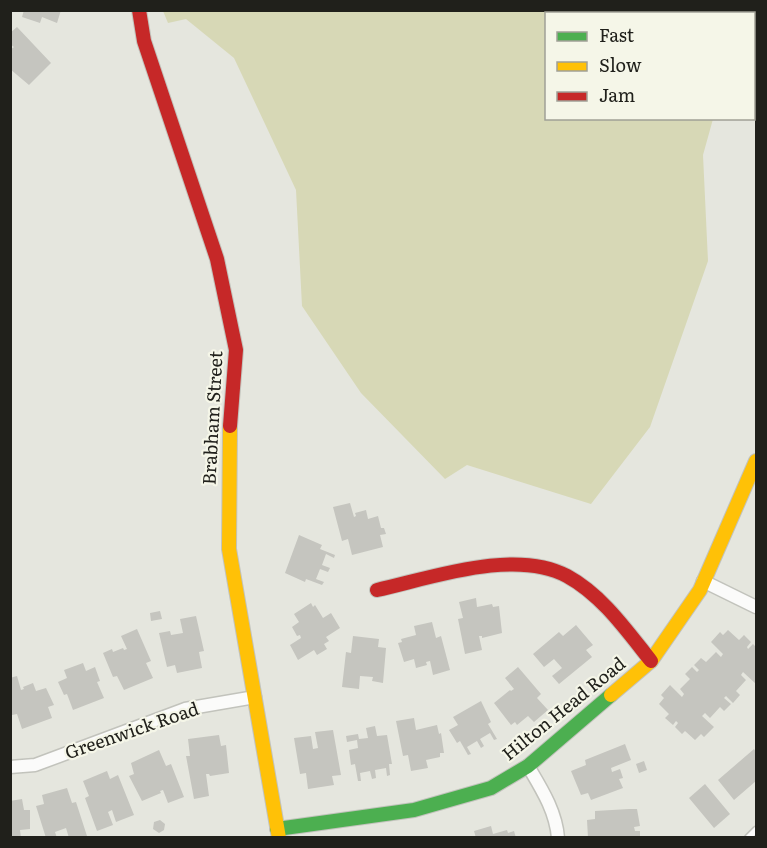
<svg xmlns="http://www.w3.org/2000/svg" width="767" height="848" font-family="Literata,serif">
<style>
.green{fill:#d7d8b6}
.building{fill:#c5c5bf}
.lines{fill:none;stroke-linecap:round;stroke-linejoin:round}
.lane-casing{stroke:#c2c3bc;stroke-width:9}
.street-casing{stroke:#c2c3bc;stroke-width:15}
.fast-casing{stroke:#c2c3bc;stroke-width:16}
.slow-casing{stroke:#c2c3bc;stroke-width:16}
.jam-casing{stroke:#c2c3bc;stroke-width:16}
.lane{stroke:#fbfbfa;stroke-width:6}
.street{stroke:#fbfbfa;stroke-width:12}
.fast{stroke:#4caf50;stroke-width:14}
.slow{stroke:#ffc107;stroke-width:14}
.jam{stroke:#c62828;stroke-width:14}
.labels{text-anchor:middle;stroke-width:4.5;stroke-linejoin:round;paint-order:stroke}
.street-label{font-size:18px;fill:#20201b;stroke:#f5f6e8}
</style>
<rect width="100%" height="100%" fill="#e5e6de"/>
<path class="green" d="M 163,11 L 740,11 L 739,14 L 546,14 L 546,118 L 713,119 L 703,155 L 708,261 L 650,427 L 591,504 L 467,465 L 445,479 L 361,393 L 302,306 L 296,190 L 234,58 L 186,19 L 168,23 Z"/>
<path class="building" d="M 24,10 L 61,10 L 57,23 L 42,17 L 40,23 L 22,17 Z
M 17,27 L 51,63 L 29,85 L 10,69 L 10,50 L 14,47 L 10,44 L 10,33 Z
M 350,503 L 354,517 L 356,516 L 355,513 L 366,510 L 368,519 L 378,516 L 381,528 L 384,528 L 386,534 L 380,535 L 383,547 L 352,555 L 348,539 L 342,541 L 333,507 Z
M 299,535 L 322,545 L 320,549 L 335,555 L 334,558 L 326,554 L 322,565 L 330,568 L 328,572 L 320,569 L 316,579 L 324,582 L 322,585 L 306,579 L 305,582 L 285,573 Z
M 476,598 L 477,607 L 492,604 L 493,607 L 499,606 L 502,633 L 482,638 L 482,636 L 479,636 L 482,650 L 465,654 L 458,619 L 463,618 L 459,602 Z
M 311,603 L 313,607 L 315,605 L 323,618 L 331,613 L 340,628 L 326,637 L 329,641 L 324,644 L 327,649 L 317,655 L 314,650 L 298,660 L 290,645 L 301,638 L 300,635 L 297,636 L 292,627 L 299,622 L 294,614 Z
M 160,611 L 162,619 L 151,621 L 150,613 Z
M 196,616 L 204,651 L 199,652 L 202,668 L 177,673 L 175,665 L 167,667 L 159,633 L 170,631 L 171,635 L 183,633 L 180,619 Z
M 432,622 L 436,638 L 441,636 L 450,670 L 433,675 L 430,661 L 426,662 L 427,665 L 416,668 L 414,659 L 404,662 L 398,643 L 402,642 L 401,639 L 416,635 L 414,626 Z
M 576,625 L 593,645 L 586,650 L 592,657 L 559,684 L 552,676 L 562,668 L 554,659 L 544,667 L 533,654 L 559,632 L 563,636 Z
M 137,629 L 151,661 L 146,663 L 153,678 L 124,690 L 117,676 L 113,677 L 103,653 L 112,649 L 113,652 L 123,648 L 124,650 L 127,649 L 121,636 Z
M 728,630 L 739,640 L 744,635 L 751,642 L 747,647 L 748,649 L 753,644 L 756,647 L 756,684 L 743,672 L 741,675 L 746,680 L 736,691 L 740,695 L 733,703 L 726,696 L 724,698 L 731,704 L 724,711 L 720,707 L 710,718 L 705,713 L 702,716 L 714,727 L 704,737 L 701,734 L 695,740 L 685,731 L 682,734 L 675,727 L 678,723 L 676,721 L 673,725 L 665,718 L 669,714 L 659,704 L 664,698 L 661,695 L 670,685 L 682,697 L 684,694 L 680,689 L 690,679 L 685,674 L 692,667 L 697,672 L 699,670 L 694,665 L 701,658 L 706,662 L 716,652 L 721,657 L 723,654 L 711,642 L 720,632 L 723,635 Z
M 353,636 L 379,639 L 378,647 L 386,648 L 383,683 L 372,681 L 373,677 L 360,676 L 359,689 L 342,687 L 346,652 L 351,653 Z
M 83,663 L 86,671 L 95,667 L 100,681 L 97,682 L 104,698 L 73,710 L 67,694 L 64,695 L 58,682 L 67,678 L 64,670 Z
M 518,667 L 541,694 L 537,698 L 548,710 L 534,722 L 528,716 L 517,725 L 515,722 L 511,725 L 494,703 L 510,690 L 511,691 L 514,689 L 505,678 Z
M 17,676 L 21,690 L 24,689 L 23,687 L 33,683 L 36,691 L 46,688 L 54,705 L 48,707 L 52,718 L 22,729 L 17,714 L 12,715 L 10,711 L 10,678 Z
M 481,701 L 491,722 L 488,724 L 497,739 L 494,740 L 490,733 L 480,739 L 484,746 L 481,748 L 477,741 L 467,747 L 471,754 L 468,755 L 460,741 L 457,743 L 449,730 L 458,725 L 453,717 Z
M 414,718 L 416,730 L 437,725 L 439,734 L 441,733 L 444,753 L 440,753 L 440,757 L 426,760 L 428,768 L 411,771 L 408,755 L 403,756 L 396,721 Z
M 375,726 L 377,736 L 387,735 L 392,764 L 389,764 L 390,775 L 387,776 L 386,768 L 375,770 L 376,778 L 372,779 L 370,771 L 360,773 L 361,781 L 358,781 L 355,764 L 351,765 L 349,750 L 358,748 L 357,740 L 347,742 L 346,736 L 358,734 L 359,739 L 368,738 L 366,728 Z
M 333,730 L 341,775 L 332,776 L 334,785 L 308,789 L 306,773 L 300,774 L 294,738 L 311,736 L 313,749 L 318,748 L 315,732 Z
M 219,735 L 221,746 L 226,745 L 229,773 L 210,776 L 209,774 L 206,774 L 209,796 L 194,799 L 186,756 L 190,756 L 188,739 Z
M 625,744 L 631,760 L 611,768 L 612,772 L 620,769 L 623,778 L 619,779 L 623,788 L 591,800 L 588,793 L 581,795 L 571,771 L 586,765 L 585,760 Z
M 754,749 L 756,752 L 756,781 L 734,800 L 718,780 Z
M 159,750 L 166,766 L 171,764 L 184,797 L 168,803 L 163,790 L 160,791 L 161,793 L 142,801 L 129,776 L 134,774 L 131,763 Z
M 644,761 L 647,770 L 639,773 L 636,764 Z
M 107,771 L 110,779 L 118,775 L 134,815 L 116,822 L 112,810 L 108,812 L 113,825 L 97,831 L 85,798 L 89,796 L 83,781 Z
M 705,784 L 730,814 L 714,828 L 689,798 Z
M 67,788 L 72,803 L 76,802 L 87,836 L 69,838 L 66,828 L 55,832 L 57,838 L 46,838 L 36,806 L 44,804 L 42,795 Z
M 22,799 L 24,810 L 30,810 L 30,829 L 20,830 L 21,838 L 10,838 L 10,801 Z
M 629,809 L 637,809 L 640,826 L 634,827 L 635,831 L 640,831 L 640,838 L 588,838 L 587,820 L 595,819 L 595,811 Z
M 160,820 L 165,824 L 164,830 L 159,833 L 153,829 L 154,822 Z
M 491,826 L 493,834 L 507,830 L 508,833 L 514,831 L 516,838 L 476,838 L 474,831 Z"/>
<g class="lines">
<g class="lane-casing">
<path id="lane" d="M 748,838 L 756,830"/>
</g>
<g class="street-casing">
<path id="street" d="M 703,581 L 756,607
M 528,766 C 541,788 556,811 558,838
M 10,767 L 35,765 L 185,709 L 255,697"/>
</g>
<g class="fast-casing">
<path id="fast" d="M 277,829 L 414,810 L 491,788 L 528,766 L 611,695"/>
</g>
<g class="slow-casing">
<path id="slow" d="M 230,426 L 229,549 L 279,838
M 611,695 L 651,661 L 700,590 L 756,461"/>
</g>
<g class="jam-casing">
<path id="jam" d="M 139,10 L 144,41 L 217,259 L 236,350 L 230,426
M 377,590 C 431,578 515,548 567,576 C 602,595 627,631 651,661"/>
</g>
<use href="#lane" class="lane"/>
<use href="#street" class="street"/>
<use href="#fast" class="fast"/>
<use href="#slow" class="slow"/>
<use href="#jam" class="jam"/>
</g>
<g class="labels">
<g class="street-label">
<text transform="translate(213 418) rotate(-87)" y="6">Brabham Street</text>
<text transform="translate(564 709) rotate(-39)" y="6">Hilton Head Road</text>
<text transform="translate(132 731) rotate(-19)" y="6">Greenwick Road</text>
</g>
</g>
<rect width="767" height="848" fill="none" stroke="#20201b" stroke-width="24"/>
<rect x="545" y="12" width="210" height="108" fill="#f5f6e8" stroke="#a0a096" stroke-width="1.5"/>
<rect x="557" y="32" width="30" height="9" fill="#4caf50" stroke="#a0a096" stroke-width="1.5"/>
<text x="599" y="42" font-size="18" fill="#20201b">Fast</text>
<rect x="557" y="62" width="30" height="9" fill="#ffc107" stroke="#a0a096" stroke-width="1.5"/>
<text x="599" y="72" font-size="18" fill="#20201b">Slow</text>
<rect x="557" y="92" width="30" height="9" fill="#c62828" stroke="#a0a096" stroke-width="1.5"/>
<text x="599" y="102" font-size="18" fill="#20201b">Jam</text>
</svg>
